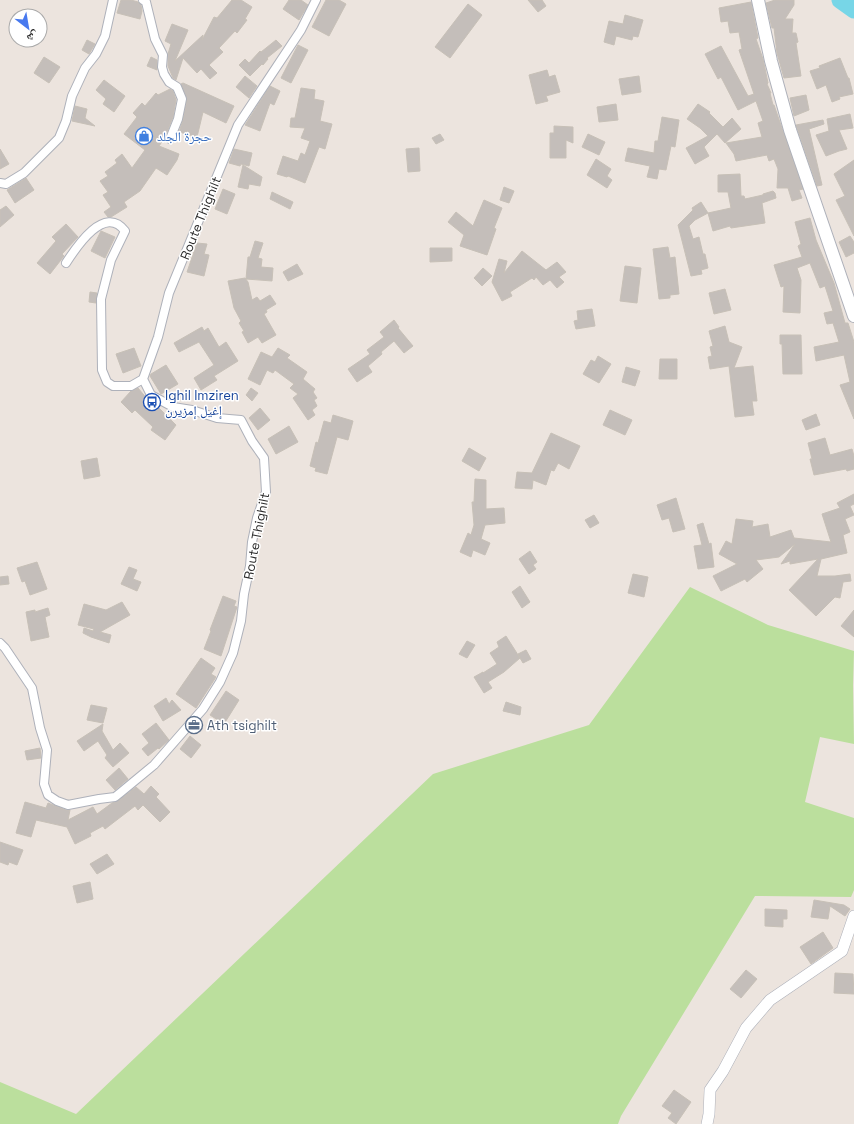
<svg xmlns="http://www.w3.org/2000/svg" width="854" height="1124" font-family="'Space Grotesk','Noto Naskh Arabic',sans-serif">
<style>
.green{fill:#bbdf9d}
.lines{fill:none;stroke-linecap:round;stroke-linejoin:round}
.river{stroke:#77d6e7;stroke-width:17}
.building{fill:#c4beba;stroke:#c7c0b7}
.minor-casing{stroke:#aeb1ba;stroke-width:10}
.tertiary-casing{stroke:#aeb1ba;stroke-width:12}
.secondary-casing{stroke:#aeb1ba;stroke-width:14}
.minor{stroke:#fff;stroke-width:8}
.tertiary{stroke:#fff;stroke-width:11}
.secondary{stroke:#fff;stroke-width:12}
.labels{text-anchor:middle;stroke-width:3;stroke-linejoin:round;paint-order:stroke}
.shop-label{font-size:13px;fill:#366cbe;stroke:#fff;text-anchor:start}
.street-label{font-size:13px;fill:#2b2b2b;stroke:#fff}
.transit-label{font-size:13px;fill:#164399;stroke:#fff;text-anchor:start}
.service-label{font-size:13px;fill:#4e5e75;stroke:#fff;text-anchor:start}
</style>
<rect width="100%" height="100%" fill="#ece4de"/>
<path class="green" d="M 690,587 L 768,625 L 854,651 L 853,685 L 854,744 L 820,737 L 805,802 L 854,818 L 854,890 L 851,897 L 755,896 L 621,1116 L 618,1124 L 0,1124 L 0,1082 L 76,1114 L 433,774 L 589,725 Z"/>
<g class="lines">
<path class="river" d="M 840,0 L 854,10"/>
</g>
<path class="building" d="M 121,0 L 131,0 L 138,2 L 141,5 L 142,11 L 140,19 L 117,13 Z
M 232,0 L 241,0 L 252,7 L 245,19 L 247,20 L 237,33 L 235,31 L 219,48 L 223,52 L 209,65 L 217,73 L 210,79 L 201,69 L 197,73 L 183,58 L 176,80 L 173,78 L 168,66 L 168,54 L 171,44 L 165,41 L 172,24 L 188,30 L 175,61 L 203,35 L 202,40 L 214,17 L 217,18 Z
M 289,0 L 301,0 L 308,5 L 299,20 L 283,9 Z
M 326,0 L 339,0 L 346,4 L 329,36 L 312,27 Z
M 528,0 L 542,0 L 546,6 L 538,12 Z
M 775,0 L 794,0 L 794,5 L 785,19 L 793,19 L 792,33 L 796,33 L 798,42 L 796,43 L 801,76 L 784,78 L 777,53 L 774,28 L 772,28 L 766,3 Z
M 751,2 L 758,38 L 756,39 L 763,59 L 768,83 L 767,84 L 771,93 L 770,93 L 773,105 L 774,105 L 803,189 L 799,190 L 802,198 L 792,201 L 788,188 L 777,188 L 778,169 L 774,159 L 769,161 L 767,155 L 736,161 L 734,154 L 726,143 L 762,137 L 758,123 L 763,121 L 756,101 L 738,110 L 721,77 L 718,79 L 705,54 L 721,46 L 748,96 L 754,94 L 739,50 L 742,49 L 739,32 L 730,33 L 728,21 L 721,22 L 719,8 Z
M 468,4 L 482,15 L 450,58 L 435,47 Z
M 625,15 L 643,20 L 638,37 L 633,36 L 632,40 L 616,36 L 614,45 L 604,42 L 609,21 L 623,24 Z
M 87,40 L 95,44 L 89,54 L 82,50 Z
M 276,40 L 282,46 L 267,58 L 268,59 L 263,65 L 262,64 L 250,76 L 239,65 L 245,59 L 249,63 L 260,51 L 261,52 Z
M 298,45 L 308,50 L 291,83 L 281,78 Z
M 44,57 L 60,67 L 49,83 L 34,73 Z
M 151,57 L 157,60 L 157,70 L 147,66 Z
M 840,58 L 848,78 L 849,78 L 853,94 L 839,97 L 840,99 L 832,102 L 826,85 L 817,89 L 810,71 L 820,68 L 819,66 Z
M 547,70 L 549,77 L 555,75 L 560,92 L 546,96 L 548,101 L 536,104 L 529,75 Z
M 245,76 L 257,86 L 249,98 L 236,87 Z
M 639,76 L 641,92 L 622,95 L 619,79 Z
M 104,80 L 125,96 L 114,112 L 103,104 L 106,99 L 96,90 Z
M 183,83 L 234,106 L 226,123 L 203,112 L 197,137 L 179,132 L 183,120 L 187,100 L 181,84 Z
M 270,86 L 280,91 L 274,105 L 270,103 L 260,131 L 245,125 Z
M 301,88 L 315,90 L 314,99 L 324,101 L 320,121 L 332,124 L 325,149 L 319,147 L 305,183 L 288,176 L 287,177 L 277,174 L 283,156 L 298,161 L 301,153 L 305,155 L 310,141 L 301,138 L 305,128 L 290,127 L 291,118 L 295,118 Z
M 170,89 L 173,91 L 176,100 L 173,117 L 165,137 L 159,146 L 179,154 L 177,160 L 167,175 L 156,168 L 140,191 L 124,202 L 127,207 L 111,217 L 108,217 L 104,212 L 111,207 L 103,195 L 108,192 L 100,181 L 108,176 L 105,172 L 117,163 L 115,160 L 122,154 L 132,168 L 145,150 L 124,134 L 137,117 L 133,113 L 142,103 L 145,106 L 156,93 L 158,95 Z
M 806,95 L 809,110 L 794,116 L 790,98 Z
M 616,104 L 618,120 L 599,122 L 597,107 Z
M 698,104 L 710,112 L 709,113 L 723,127 L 732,118 L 741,129 L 725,143 L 717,134 L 704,147 L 709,156 L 695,164 L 686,148 L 708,136 L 700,128 L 687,119 Z
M 75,106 L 87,109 L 85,118 L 95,126 L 72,121 Z
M 850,114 L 853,128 L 839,130 L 847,149 L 839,151 L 826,156 L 816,135 L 829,131 L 827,119 Z
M 662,117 L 679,120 L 675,147 L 671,146 L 666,170 L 659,169 L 657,179 L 647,177 L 650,166 L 625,161 L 628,148 L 654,153 L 655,141 L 658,141 Z
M 823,120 L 824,124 L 809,129 L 822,185 L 817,186 L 796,125 Z
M 554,126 L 573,127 L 573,143 L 566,140 L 566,158 L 550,158 L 550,133 L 554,133 Z
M 440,134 L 444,140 L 436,144 L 432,138 Z
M 588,134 L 605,142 L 599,155 L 582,147 Z
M 419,148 L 420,171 L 408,172 L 406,149 Z
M 0,149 L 9,164 L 0,169 Z
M 234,149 L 252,153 L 249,166 L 241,164 L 240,166 L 229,163 Z
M 596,159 L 611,169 L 607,176 L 612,180 L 607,188 L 587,175 Z
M 854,160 L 854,236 L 836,200 L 845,196 L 834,174 Z
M 243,165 L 262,177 L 260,186 L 249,184 L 248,189 L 238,187 Z
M 740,174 L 741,196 L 744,196 L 745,199 L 763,195 L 763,194 L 773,191 L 775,193 L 776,198 L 762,203 L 765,223 L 731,228 L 730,226 L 713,231 L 708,213 L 731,208 L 728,192 L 718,192 L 718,175 Z
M 26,178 L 34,190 L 15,203 L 7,190 Z
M 504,187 L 514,191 L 509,203 L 500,200 Z
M 223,189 L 235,194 L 227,214 L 215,209 Z
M 272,192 L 293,202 L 290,209 L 270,199 Z
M 484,200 L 502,208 L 494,228 L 496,229 L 487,255 L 460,246 L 464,235 L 448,222 L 456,212 L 473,226 Z
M 701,202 L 708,213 L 695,220 L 689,226 L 693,239 L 699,237 L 703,254 L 705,254 L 708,268 L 701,270 L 702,274 L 691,276 L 678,225 L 693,210 L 692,208 Z
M 6,206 L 14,215 L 0,227 L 0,210 Z
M 810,218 L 816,240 L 834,283 L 845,323 L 848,323 L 854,342 L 854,419 L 840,385 L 850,382 L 844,355 L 816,361 L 814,347 L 839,342 L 833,323 L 827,324 L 824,313 L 833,311 L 825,286 L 820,288 L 810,263 L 797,268 L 801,280 L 800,313 L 783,312 L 784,286 L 781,287 L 774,265 L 802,257 L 798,246 L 801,244 L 795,222 Z
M 66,224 L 78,237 L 62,254 L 64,256 L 50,274 L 37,263 L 56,241 L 52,237 Z
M 101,231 L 115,237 L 105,258 L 91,251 Z
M 850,236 L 854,242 L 854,253 L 846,257 L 839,242 Z
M 255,241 L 263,243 L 258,258 L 262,259 L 261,267 L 273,268 L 272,281 L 246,279 L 248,257 L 250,257 Z
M 197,243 L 207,244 L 204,254 L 209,255 L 204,276 L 187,272 Z
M 668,247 L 670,258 L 675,257 L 679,294 L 670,295 L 670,298 L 659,299 L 653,249 Z
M 430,248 L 452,248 L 452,261 L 430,262 Z
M 522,251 L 546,270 L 557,262 L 566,272 L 559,277 L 564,282 L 557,288 L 550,280 L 543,285 L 536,277 L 534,280 L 532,278 L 510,292 L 512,296 L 502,301 L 492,282 L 499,259 L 507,261 L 504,273 Z
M 297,264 L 303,274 L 288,281 L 283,272 Z
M 625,266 L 641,268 L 637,303 L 620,301 Z
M 483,268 L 492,276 L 482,286 L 474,278 Z
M 245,278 L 248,282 L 252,300 L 257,297 L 260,301 L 270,295 L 276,304 L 266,310 L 267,312 L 264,314 L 276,335 L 262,343 L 258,337 L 248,343 L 242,332 L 244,331 L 239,323 L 241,321 L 234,308 L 228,281 Z
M 725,289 L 731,310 L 714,314 L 709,293 Z
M 90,292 L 97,293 L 96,303 L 89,302 Z
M 592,309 L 595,326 L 576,329 L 574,321 L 578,320 L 577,311 Z
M 394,320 L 399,327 L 398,328 L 413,346 L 404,353 L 394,341 L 381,352 L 382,354 L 368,366 L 372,372 L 357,382 L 348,369 L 370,354 L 367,350 L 384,337 L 380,332 Z
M 725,326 L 729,342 L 742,347 L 734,368 L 753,366 L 757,401 L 752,401 L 754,415 L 735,417 L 729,366 L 710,369 L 708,357 L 712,356 L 710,347 L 713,346 L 709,331 Z
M 202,327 L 204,331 L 208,328 L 219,347 L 226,342 L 238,361 L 214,376 L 217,380 L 201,390 L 194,378 L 214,365 L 199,342 L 179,352 L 174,343 Z
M 780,335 L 801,335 L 802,374 L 783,374 L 782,344 L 780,344 Z
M 134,348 L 141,366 L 123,373 L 116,354 Z
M 278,348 L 290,355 L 287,358 L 307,372 L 303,379 L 315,389 L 313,392 L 317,398 L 314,400 L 317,406 L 312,410 L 315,415 L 308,420 L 293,398 L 298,394 L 290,388 L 294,384 L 275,370 L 273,373 L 267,370 L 260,385 L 248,379 L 261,352 L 272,357 Z
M 598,356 L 611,364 L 599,383 L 583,374 L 591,360 L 595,362 Z
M 660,359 L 677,359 L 677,379 L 659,379 Z
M 166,365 L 178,384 L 161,394 L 150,376 L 151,374 Z
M 626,367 L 640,371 L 635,386 L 622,382 Z
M 138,388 L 148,400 L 153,402 L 176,425 L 165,440 L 151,430 L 153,427 L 135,410 L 132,413 L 121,402 L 131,391 Z
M 251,388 L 258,393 L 252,401 L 246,395 Z
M 260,408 L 270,420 L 258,430 L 249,418 Z
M 610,410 L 632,420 L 625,435 L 603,425 Z
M 816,414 L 820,425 L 806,430 L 802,420 Z
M 333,415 L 353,421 L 348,440 L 337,437 L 327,474 L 315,471 L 316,468 L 310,466 L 316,442 L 318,443 L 324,421 L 331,423 Z
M 289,426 L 298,442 L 276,454 L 268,439 Z
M 551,433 L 580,446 L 569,469 L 558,463 L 554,471 L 551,470 L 546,485 L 533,480 L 532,489 L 515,488 L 517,472 L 532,473 Z
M 825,438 L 830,455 L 852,449 L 854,456 L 854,469 L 847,471 L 846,469 L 814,475 L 810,459 L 812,459 L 808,443 Z
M 469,448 L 486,458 L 479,471 L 462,461 Z
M 97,458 L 100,476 L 84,479 L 81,461 Z
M 475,479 L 486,480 L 486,509 L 504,508 L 505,523 L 485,525 L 481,539 L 490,543 L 485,555 L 473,550 L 471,557 L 460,552 L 468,533 L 471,535 L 474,525 L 472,502 L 474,502 Z
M 854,494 L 854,504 L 850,506 L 854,515 L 845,519 L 850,532 L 843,535 L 847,553 L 821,559 L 817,576 L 835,576 L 850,574 L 851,581 L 843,582 L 840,598 L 835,597 L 816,616 L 789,590 L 818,559 L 790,564 L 790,561 L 781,564 L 795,544 L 779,557 L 756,560 L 763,569 L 747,582 L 745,579 L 721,591 L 713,576 L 737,564 L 719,554 L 726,541 L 732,544 L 736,519 L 753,521 L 752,527 L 768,524 L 770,537 L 791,530 L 794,538 L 831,542 L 822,514 L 840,508 L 837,503 Z
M 676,498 L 685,529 L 673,532 L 669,518 L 662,520 L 657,505 Z
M 594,515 L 599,523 L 590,528 L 585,520 Z
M 703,523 L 709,544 L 711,543 L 714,567 L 698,569 L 694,546 L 702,545 L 697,525 Z
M 530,551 L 537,562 L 533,565 L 536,569 L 529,574 L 519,559 Z
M 37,562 L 47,589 L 30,595 L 25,581 L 22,582 L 17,568 Z
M 129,567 L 137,570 L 133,579 L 141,582 L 137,591 L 121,584 Z
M 633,574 L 648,577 L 644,597 L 628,593 Z
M 8,576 L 9,584 L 0,585 L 0,577 Z
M 520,586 L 530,602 L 522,608 L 512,592 Z
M 223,596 L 236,601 L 234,606 L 237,607 L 221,656 L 204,649 L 211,631 L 210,630 Z
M 122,602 L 130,615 L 100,632 L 111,635 L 109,643 L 91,637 L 83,633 L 84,628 L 93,631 L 94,629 L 78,625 L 84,604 L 106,610 Z
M 48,608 L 50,615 L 45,617 L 49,637 L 31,641 L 26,612 L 35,610 L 35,612 Z
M 854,610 L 854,637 L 841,626 Z
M 506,636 L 520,658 L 518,654 L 526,650 L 531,659 L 523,663 L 520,658 L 504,672 L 488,682 L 492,688 L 484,693 L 474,677 L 483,672 L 483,673 L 497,664 L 490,653 L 499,647 L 497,642 Z
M 467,641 L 475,645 L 467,658 L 459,654 Z
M 201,658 L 215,668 L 211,674 L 216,677 L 196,708 L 176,694 Z
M 226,691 L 239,700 L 224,724 L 210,715 Z
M 166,698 L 169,704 L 172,700 L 181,710 L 163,721 L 154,706 Z
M 506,702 L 521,707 L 520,715 L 503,711 Z
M 91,705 L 107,708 L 103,723 L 87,720 Z
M 156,723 L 169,740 L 159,749 L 158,748 L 148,756 L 142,749 L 149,743 L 142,734 Z
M 103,724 L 102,731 L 113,750 L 120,743 L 129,753 L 113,767 L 105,758 L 107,755 L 98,741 L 84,751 L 77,741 Z
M 190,736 L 201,745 L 191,758 L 180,749 Z
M 40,748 L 41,758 L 27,760 L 25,751 Z
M 119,768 L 128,779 L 115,790 L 106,780 Z
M 151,786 L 159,794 L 156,797 L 170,812 L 160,822 L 143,805 L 138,810 L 135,806 L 105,829 L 103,826 L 90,833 L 91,836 L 75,844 L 67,827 L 36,820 L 31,837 L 16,833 L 25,802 L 46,808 L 48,803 L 66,810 L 70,810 L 68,820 L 93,807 L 97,814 L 112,803 L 118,801 L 136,787 L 144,794 Z
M 0,842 L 23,850 L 17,865 L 9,862 L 8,865 L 0,862 Z
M 107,854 L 114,864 L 97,874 L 90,864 Z
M 90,882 L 93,899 L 77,903 L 73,886 Z
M 814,900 L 844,905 L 850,909 L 845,916 L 830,906 L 828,919 L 811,917 Z
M 765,909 L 787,910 L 787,919 L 783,919 L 783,927 L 765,926 Z
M 823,932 L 833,948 L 811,964 L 800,947 Z
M 746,970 L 757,979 L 741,998 L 730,989 Z
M 835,973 L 853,974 L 854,994 L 834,993 Z
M 674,1090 L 691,1102 L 676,1124 L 668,1118 L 672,1113 L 662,1106 Z"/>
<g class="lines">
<g class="minor-casing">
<path id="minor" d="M 143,0 L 146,2 L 155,39 L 163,55 L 162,67 L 164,74 L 169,82 L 177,87 L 182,99 L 178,119 L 170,139
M 0,183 L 6,184 L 24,173 L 59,138 L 66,121 L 72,96 L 85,68 L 96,54 L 105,36 L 113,0
M 66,263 C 77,246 105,204 125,231 L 111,260 L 101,299 L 102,370 L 107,382 L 113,386 L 131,386 L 143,379
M 0,643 L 5,648 L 32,688 L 40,728 L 47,750 L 44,784 L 48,795 L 57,801 L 68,805 L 99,799 L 115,797 L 120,793 L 154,765 L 203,709 L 220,682 L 233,653 L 241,621 L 244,594 L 250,566 L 252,542 L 257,518 L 266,492 L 264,458 L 252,441 L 241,420 L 217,418 L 192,410 L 173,407 L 151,395 L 143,379 L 158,337 L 169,293 L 238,125 L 301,30 L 316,0"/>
</g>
<g class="tertiary-casing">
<path id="tertiary" d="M 707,1124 L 709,1114 L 710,1090 L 723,1071 L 746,1028 L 770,1000 L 842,951 L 854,916"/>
</g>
<g class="secondary-casing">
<path id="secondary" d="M 758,0 L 771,61 L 790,130 L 854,316"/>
</g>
<use href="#minor" class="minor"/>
<use href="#tertiary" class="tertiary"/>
<use href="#secondary" class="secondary"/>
</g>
<defs>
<g id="shop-ring" transform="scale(0.9)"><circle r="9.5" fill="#fff" stroke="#3f7fe0" stroke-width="1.5"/><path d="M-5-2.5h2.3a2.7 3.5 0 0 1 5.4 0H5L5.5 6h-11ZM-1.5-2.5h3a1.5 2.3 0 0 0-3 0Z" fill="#3f7fe0"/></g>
<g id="bus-ring" transform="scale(0.9)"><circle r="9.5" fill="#fff" stroke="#1a4fb4" stroke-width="1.5"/><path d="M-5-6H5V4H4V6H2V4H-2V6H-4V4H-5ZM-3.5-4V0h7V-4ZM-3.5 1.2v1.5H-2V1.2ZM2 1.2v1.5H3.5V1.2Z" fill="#1a4fb4"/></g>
<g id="office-ring" transform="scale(0.9)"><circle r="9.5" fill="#fff" stroke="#5c6f8a" stroke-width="1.5"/><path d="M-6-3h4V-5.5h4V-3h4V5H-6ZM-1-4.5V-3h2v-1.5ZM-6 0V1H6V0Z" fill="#5c6f8a"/></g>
</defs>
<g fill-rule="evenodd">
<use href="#shop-ring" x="144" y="136"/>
<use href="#bus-ring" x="152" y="402"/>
<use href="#office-ring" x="194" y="725"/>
</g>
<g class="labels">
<g class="shop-label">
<text x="157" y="141">حجرة الجلد</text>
</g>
<g class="street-label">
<text transform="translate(200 218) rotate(-68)" y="5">Route Thighilt</text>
<text transform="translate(256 536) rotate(-79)" y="5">Route Thighilt</text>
</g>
<g class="transit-label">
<text x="165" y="400">Ighil Imziren<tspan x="165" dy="15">إغيل إمزيرن</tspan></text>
</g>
<g class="service-label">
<text x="207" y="730">Ath tsighilt</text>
</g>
</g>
<g transform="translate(28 28) rotate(149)"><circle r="19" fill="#ffffff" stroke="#aaaaaa"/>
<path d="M0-3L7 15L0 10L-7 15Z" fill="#4779ef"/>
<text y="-6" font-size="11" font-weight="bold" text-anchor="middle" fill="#2b2b2b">ش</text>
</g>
</svg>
